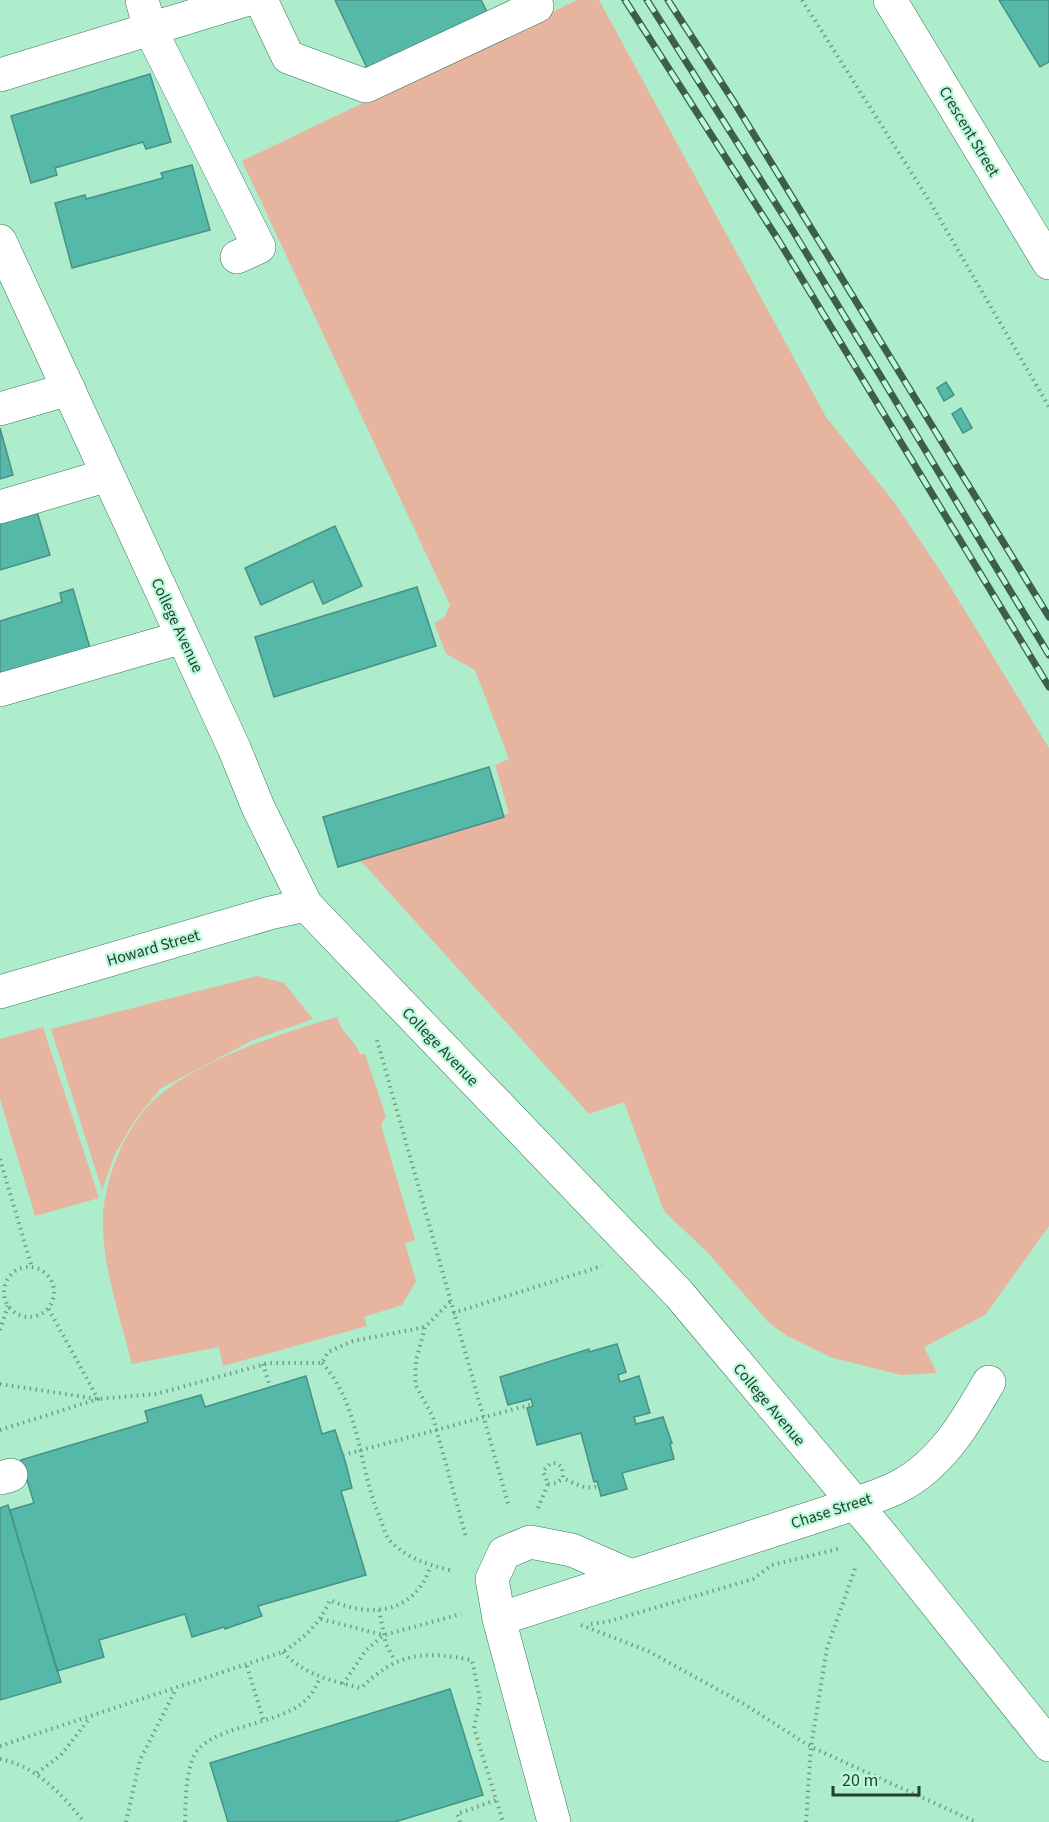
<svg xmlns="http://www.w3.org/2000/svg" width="1049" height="1822" font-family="'Source Sans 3',sans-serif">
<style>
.green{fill:#e7b4a0}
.building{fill:#55b8a8;stroke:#469286;stroke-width:1.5}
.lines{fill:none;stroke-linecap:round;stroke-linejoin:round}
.minor-casing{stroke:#387559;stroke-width:34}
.path{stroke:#6f9e86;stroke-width:4;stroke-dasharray:1.5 4.5;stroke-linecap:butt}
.minor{stroke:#fff;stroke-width:33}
.rail-casing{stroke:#3d5e4e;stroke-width:7}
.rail{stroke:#bafad9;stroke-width:4.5;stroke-dasharray:14;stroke-linecap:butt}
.labels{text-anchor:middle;stroke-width:4.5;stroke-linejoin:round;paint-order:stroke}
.street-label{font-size:16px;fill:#253f32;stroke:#bafad9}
</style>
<rect width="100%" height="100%" fill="#adedcc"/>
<path class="green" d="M 577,0 L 599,0 L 826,417 L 894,502 L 945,578 L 1049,748 L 1049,1226 L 985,1315 L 924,1347 L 937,1373 L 901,1375 L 833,1358 L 787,1336 L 768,1322 L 709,1254 L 664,1211 L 624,1102 L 589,1114 L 360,860 L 509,813 L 495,765 L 509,759 L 475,670 L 446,654 L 434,623 L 444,618 L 450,605 L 242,161 Z
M 257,976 L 284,983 L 313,1019 L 253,1040 L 160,1089 L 133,1123 L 115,1154 L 102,1190 L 51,1029 Z
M 337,1017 C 343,1036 354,1038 360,1054 L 365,1054 L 386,1116 L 381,1125 L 415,1240 L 405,1243 L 416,1281 L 402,1305 L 364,1317 L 367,1326 L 223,1366 L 219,1347 L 132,1364 C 121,1320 101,1263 103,1217 C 105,1178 124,1130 152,1102 C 195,1061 281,1033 337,1017 Z
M 43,1027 L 99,1198 L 35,1216 L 0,1099 L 0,1039 Z"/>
<path class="building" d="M 335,0 L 481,0 L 487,12 L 368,70 Z
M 999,0 L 1049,0 L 1049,62 L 1040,67 Z
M 150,74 L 171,142 L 146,149 L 143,142 L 55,168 L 57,175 L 31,183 L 11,116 Z
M 192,165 L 210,230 L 72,268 L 55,203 L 85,195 L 86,199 L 163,178 L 161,173 Z
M 946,382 L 954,395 L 944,401 L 937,388 Z
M 961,408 L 972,428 L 963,433 L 952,414 Z
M 0,428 L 13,475 L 0,479 Z
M 35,505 L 50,555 L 0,570 L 0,515 Z
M 335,526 L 362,586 L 323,604 L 313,581 L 261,605 L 245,568 Z
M 417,587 L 436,646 L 274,697 L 255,637 Z
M 73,589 L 90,648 L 0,675 L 0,621 L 62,602 L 60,593 Z
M 489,767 L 504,817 L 338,867 L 323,817 Z
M 617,1344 L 626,1372 L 618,1375 L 620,1382 L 639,1376 L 650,1413 L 634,1417 L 636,1424 L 663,1417 L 672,1443 L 670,1444 L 674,1459 L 622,1473 L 627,1489 L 601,1496 L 597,1481 L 594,1482 L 581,1433 L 537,1445 L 527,1408 L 533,1406 L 531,1399 L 508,1405 L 500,1377 L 589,1349 L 589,1352 Z
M 306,1376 L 322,1434 L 335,1430 L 346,1464 L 352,1488 L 341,1491 L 366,1575 L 258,1606 L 262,1616 L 225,1629 L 224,1627 L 192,1637 L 185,1614 L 99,1640 L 104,1657 L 57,1671 L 10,1510 L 34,1503 L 21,1460 L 148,1422 L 145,1411 L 201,1395 L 205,1407 Z
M 8,1505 L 61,1682 L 0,1700 L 0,1508 Z
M 450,1689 L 483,1795 L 395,1822 L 228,1822 L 210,1763 Z"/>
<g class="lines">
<g class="minor-casing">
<path id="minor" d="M 142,0 L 150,29 L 259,247 L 237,257
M 261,0 L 288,57 L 366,86 L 537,6 L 532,0
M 890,0 L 1049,263
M 0,75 L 245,0
M 0,241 L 234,748 L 258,807 L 306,905 L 679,1294 L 883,1537 L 1049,1745
M 0,409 L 69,389
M 0,507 L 108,475
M 0,690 L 183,637
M 0,992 L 270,913 L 306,905
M 0,1478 L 11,1475
M 629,1575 L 572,1550 L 530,1542 L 504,1553 L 492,1579 L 499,1619 L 854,1504 C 869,1499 884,1494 898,1487 C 941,1465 966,1422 989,1382
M 499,1619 L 554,1822"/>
</g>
<path class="path" d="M 802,0 L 930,202 L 1049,407
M 377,1040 L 509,1507
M 0,1159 L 32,1268
M4 1292a25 25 0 1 1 50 0a25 25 0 1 1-50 0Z
M 450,1302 L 425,1327 L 416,1361 L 415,1384 L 433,1417 L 466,1537
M 453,1313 L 602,1266
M 0,1330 L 8,1306
M 322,1363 C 361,1406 358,1467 380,1518 C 383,1526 386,1537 392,1543 C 411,1560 426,1564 450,1570
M 263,1364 L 270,1387
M 0,1384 L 98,1399 L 156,1394 L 269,1363 L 322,1363 L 328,1352 L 353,1341 L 425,1327
M 0,1430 L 98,1399 L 48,1308
M 343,1455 L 533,1404
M 548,1484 L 557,1483 L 563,1478
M 538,1508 L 548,1484 L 543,1471 L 551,1463 L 556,1463 L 562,1467 L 563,1478 C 575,1484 585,1490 598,1486
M 379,1610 L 386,1644 L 395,1661
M 321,1619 L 383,1635
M 591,1624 L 607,1622 L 753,1579 L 772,1565 L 842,1548
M 581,1625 L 648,1651 L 744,1704 L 811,1747 L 976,1822
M 283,1652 C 304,1675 332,1681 361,1688 C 398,1652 423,1651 472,1660 L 480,1699 L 474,1728 L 503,1822
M 247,1666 L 264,1722
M 343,1684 L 366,1650 L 384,1635 L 461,1614
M 0,1746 L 283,1652 C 305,1637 319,1625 330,1600 C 369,1618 415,1614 430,1567
M 0,1759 C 36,1766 62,1794 84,1822
M 37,1773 L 61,1755 L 89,1719
M 126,1822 L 140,1760 L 176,1689
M 185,1822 C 186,1801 185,1779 193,1758 C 205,1726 277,1726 305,1701 C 312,1695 316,1686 320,1678
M 460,1822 L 457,1814 L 496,1800
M 806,1822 L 811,1747 L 827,1648 L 856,1566"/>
<use href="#minor" class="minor"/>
<g class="rail-casing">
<path id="rail" d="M 625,0 L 779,241 L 1049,687
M 647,0 L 793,231 L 1049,655
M 668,0 L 734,102 L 1049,617"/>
</g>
<use href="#rail" class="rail"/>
</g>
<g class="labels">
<g class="street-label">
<text transform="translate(970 131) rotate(59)" y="6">Crescent Street</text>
<text transform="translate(178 625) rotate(65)" y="6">College Avenue</text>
<text transform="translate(153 947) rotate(-16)" y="6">Howard Street</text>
<text transform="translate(441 1046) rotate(46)" y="6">College Avenue</text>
<text transform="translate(770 1404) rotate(50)" y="6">College Avenue</text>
<text transform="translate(831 1510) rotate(-18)" y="6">Chase Street</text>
</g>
</g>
<path d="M833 1786v9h86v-9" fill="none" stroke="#253f32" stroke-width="3"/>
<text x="842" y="1786" font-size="18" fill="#253f32" stroke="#bafad9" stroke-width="4.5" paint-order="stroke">20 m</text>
</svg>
